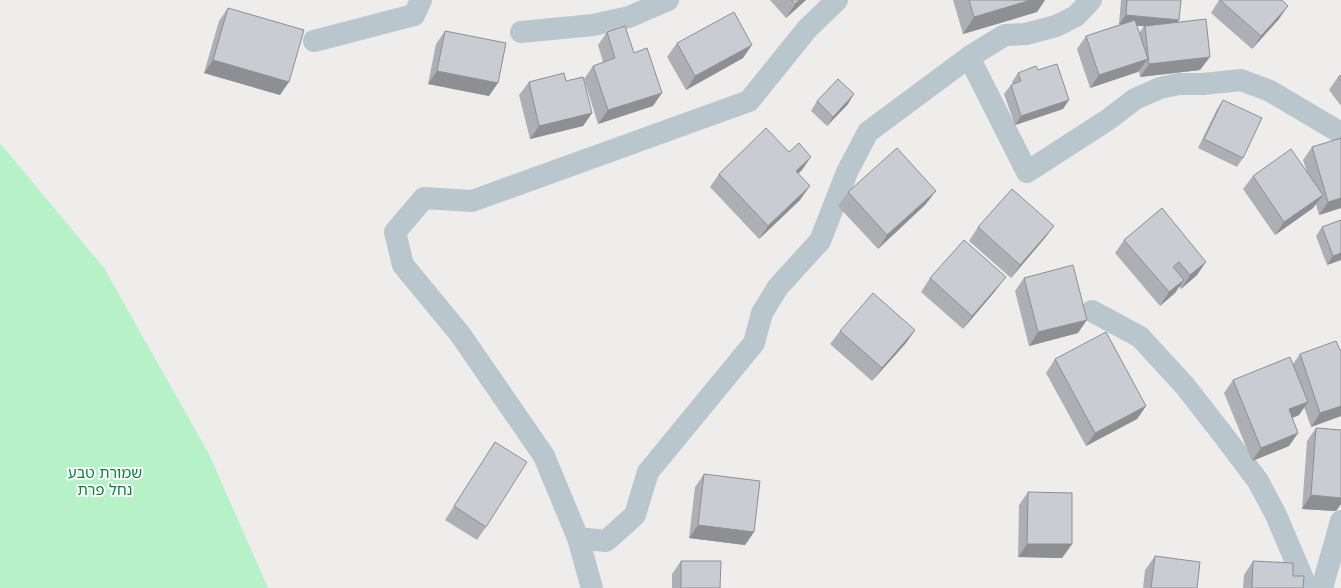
<svg xmlns="http://www.w3.org/2000/svg" width="1341" height="588" font-family="Jost,'Noto Sans Hebrew',sans-serif">
<style>
.green{fill:#b6f1c8}
.lines{fill:none;stroke-linecap:round;stroke-linejoin:round}
.minor{stroke:#b9c6cd;stroke-width:22}
.wall{fill:#adafb5;fill-rule:evenodd}
.shaded-wall{fill:#8d8f93}
.building{fill:#c9ccd2;stroke:#8d8f93}
.labels{text-anchor:middle;stroke-width:4;stroke-linejoin:round;paint-order:stroke}
.park-label{font-size:15px;fill:#10803f;stroke:#fff}
</style>
<rect width="100%" height="100%" fill="#efecec"/>
<path class="green" d="M 0,143 L 104,268 L 209,454 L 268,588 L 0,588 Z"/>
<g class="lines">
<path class="minor" d="M 837,0 L 807,29 L 749,101 L 472,201 L 424,198 L 395,232 L 403,265 L 460,334 L 544,456 L 578,538 L 606,541 L 635,515 L 648,472 L 754,343 L 762,313 L 778,287 L 820,241 L 847,172 L 868,132 L 969,57 L 1005,35 L 1026,34 L 1056,26 L 1076,16 L 1091,0
M 521,32 L 593,25 L 629,17 L 668,0
M 314,41 L 414,15 L 421,0
M 969,57 L 1027,172 L 1109,119 L 1135,99 L 1160,88 L 1179,84 L 1203,84 L 1241,80 L 1270,91 L 1341,133
M 1092,311 L 1140,337 L 1185,386 L 1224,436 L 1258,481 L 1276,515 L 1307,588
M 578,538 L 592,588
M 1322,588 L 1341,521"/>
</g>
<path class="wall" d="M 770,0 L 806,0 L 786,18 Z
M 953,0 L 1045,0 L 1037,12 L 963,34 Z
M 1121,0 L 1181,0 L 1177,22 L 1200,70 L 1140,77 L 1139,71 L 1090,88 L 1077,49 L 1086,36 L 1121,24 L 1119,24 ZM 1137,26 L 1144,26 L 1139,33 Z
M 1219,0 L 1282,0 L 1279,19 L 1252,49 L 1211,13 Z
M 228,8 L 280,95 L 204,73 L 219,21 Z
M 445,31 L 489,96 L 428,84 L 436,44 Z
M 607,32 L 634,53 L 653,106 L 598,124 L 584,79 L 593,66 L 603,62 L 598,45 Z
M 677,43 L 743,58 L 686,90 L 667,57 Z
M 1038,70 L 1063,109 L 1015,125 L 1004,94 L 1011,85 L 1013,84 L 1012,82 L 1018,73 Z
M 1341,75 L 1341,106 L 1329,90 L 1338,77 Z
M 566,81 L 592,113 L 583,126 L 530,139 L 519,95 L 529,82 Z
M 1223,100 L 1243,158 L 1237,167 L 1198,148 L 1217,109 Z
M 817,101 L 848,104 L 827,126 L 811,111 Z
M 1341,138 L 1341,208 L 1319,215 L 1316,204 L 1313,208 L 1275,235 L 1243,189 L 1253,176 L 1307,172 L 1303,160 L 1312,147 Z
M 802,170 L 798,174 L 800,200 L 759,239 L 710,187 L 719,174 Z
M 848,192 L 926,204 L 878,249 L 838,206 Z
M 1162,208 L 1197,275 L 1181,289 L 1179,286 L 1175,293 L 1160,306 L 1115,253 L 1124,240 Z
M 1341,220 L 1341,260 L 1327,265 L 1316,236 L 1322,227 Z
M 1054,226 L 1044,239 L 1011,278 L 969,241 L 978,227 Z
M 930,278 L 996,290 L 963,329 L 921,292 Z
M 1024,278 L 1078,333 L 1029,346 L 1015,291 Z
M 915,330 L 906,343 L 872,381 L 830,344 L 840,331 Z
M 1300,354 L 1341,416 L 1311,427 L 1304,407 L 1299,415 L 1292,418 L 1298,433 L 1289,446 L 1252,461 L 1224,393 L 1233,380 L 1293,364 Z
M 1055,359 L 1146,406 L 1137,419 L 1086,446 L 1046,373 Z
M 1316,428 L 1341,430 L 1341,504 L 1336,511 L 1302,509 L 1307,441 Z
M 495,442 L 486,527 L 477,540 L 445,520 Z
M 704,474 L 754,532 L 745,545 L 689,538 L 695,487 Z
M 1028,492 L 1072,544 L 1062,558 L 1018,557 L 1019,505 Z
M 1155,556 L 1197,588 L 1143,588 L 1145,570 Z
M 681,561 L 720,588 L 672,588 L 672,574 Z
M 1253,561 L 1293,576 L 1303,588 L 1243,588 L 1244,575 Z"/>
<path class="shaded-wall" d="M 800,0 L 806,0 L 786,18 L 795,4 Z
M 1031,0 L 1045,0 L 1037,12 L 963,34 L 974,17 Z
M 1288,6 L 1279,19 L 1252,49 L 1261,36 Z
M 1126,15 L 1179,20 L 1173,29 L 1119,24 Z
M 752,45 L 743,58 L 686,90 L 695,76 Z
M 1210,57 L 1200,70 L 1140,77 L 1149,64 Z
M 1148,59 L 1138,72 L 1090,88 L 1099,75 Z
M 213,60 L 289,82 L 280,95 L 204,73 Z
M 437,71 L 498,83 L 489,96 L 428,84 Z
M 662,93 L 653,106 L 598,124 L 608,110 Z
M 854,94 L 848,104 L 827,126 L 833,117 Z
M 1069,100 L 1063,109 L 1015,125 L 1021,116 Z
M 592,113 L 583,126 L 530,139 L 539,126 Z
M 811,157 L 802,170 L 786,185 L 796,171 Z
M 810,186 L 800,200 L 759,239 L 768,226 Z
M 936,191 L 926,204 L 878,249 L 887,235 Z
M 1323,195 L 1313,208 L 1275,235 L 1284,222 Z
M 1341,198 L 1341,208 L 1319,215 L 1328,202 Z
M 1054,226 L 1044,239 L 1011,278 L 1020,265 Z
M 1341,253 L 1341,260 L 1327,265 L 1333,256 Z
M 1206,262 L 1197,275 L 1181,289 L 1190,275 Z
M 1006,277 L 996,290 L 963,329 L 972,316 Z
M 1184,280 L 1175,293 L 1160,306 L 1169,292 Z
M 1087,320 L 1078,333 L 1029,346 L 1038,332 Z
M 915,330 L 906,343 L 872,381 L 882,368 Z
M 1308,402 L 1299,415 L 1280,423 L 1289,409 Z
M 1146,406 L 1137,419 L 1086,446 L 1095,433 Z
M 1341,406 L 1341,416 L 1311,427 L 1320,413 Z
M 1298,433 L 1289,446 L 1252,461 L 1261,448 Z
M 1311,495 L 1341,498 L 1341,504 L 1336,511 L 1302,509 Z
M 698,525 L 754,532 L 745,545 L 689,538 Z
M 1027,544 L 1072,544 L 1062,558 L 1018,557 Z"/>
<path class="building" d="M 791,0 L 800,0 L 795,4 Z
M 969,0 L 1031,0 L 974,17 Z
M 1127,0 L 1181,0 L 1179,20 L 1126,15 Z
M 1220,0 L 1282,0 L 1288,6 L 1261,36 Z
M 228,8 L 304,30 L 289,82 L 213,60 Z
M 734,12 L 752,45 L 695,76 L 677,43 Z
M 1206,19 L 1210,57 L 1149,64 L 1145,26 Z
M 1135,20 L 1148,59 L 1099,75 L 1086,36 Z
M 625,26 L 634,53 L 647,48 L 662,93 L 608,110 L 593,66 L 615,58 L 607,32 Z
M 445,31 L 506,43 L 498,83 L 437,71 Z
M 1057,64 L 1069,100 L 1021,116 L 1011,85 L 1021,81 L 1018,73 L 1036,66 L 1038,70 Z
M 564,73 L 566,81 L 583,77 L 592,113 L 539,126 L 529,82 Z
M 1341,75 L 1341,81 L 1338,77 Z
M 838,79 L 854,94 L 833,117 L 817,101 Z
M 1223,100 L 1262,118 L 1243,158 L 1204,139 Z
M 766,128 L 789,152 L 799,143 L 811,157 L 796,171 L 810,186 L 768,226 L 719,174 Z
M 1341,138 L 1341,198 L 1328,202 L 1312,147 Z
M 897,148 L 936,191 L 887,235 L 848,192 Z
M 1291,149 L 1323,195 L 1284,222 L 1253,176 Z
M 1012,189 L 1054,226 L 1020,265 L 978,227 Z
M 1162,208 L 1206,262 L 1190,275 L 1179,262 L 1173,267 L 1184,280 L 1169,292 L 1124,240 Z
M 1341,220 L 1341,253 L 1333,256 L 1322,227 Z
M 964,240 L 1006,277 L 972,316 L 930,278 Z
M 1073,265 L 1087,320 L 1038,332 L 1024,278 Z
M 873,293 L 915,330 L 882,368 L 840,331 Z
M 1106,332 L 1146,406 L 1095,433 L 1055,359 Z
M 1336,341 L 1340,350 L 1341,350 L 1341,406 L 1320,413 L 1300,354 Z
M 1290,357 L 1308,402 L 1289,409 L 1298,433 L 1261,448 L 1233,380 Z
M 1316,428 L 1341,430 L 1341,498 L 1311,495 Z
M 495,442 L 527,462 L 486,527 L 454,506 Z
M 704,474 L 760,481 L 754,532 L 698,525 Z
M 1028,492 L 1072,493 L 1072,544 L 1027,544 Z
M 1155,556 L 1200,562 L 1197,588 L 1151,588 Z
M 681,561 L 721,561 L 720,588 L 681,588 Z
M 1253,561 L 1293,563 L 1293,576 L 1304,576 L 1303,588 L 1252,588 Z"/>
<g class="labels">
<g class="park-label">
<text x="105" y="478">שמורת טבע<tspan x="105" dy="17">נחל פרת</tspan></text>
</g>
</g>
</svg>
